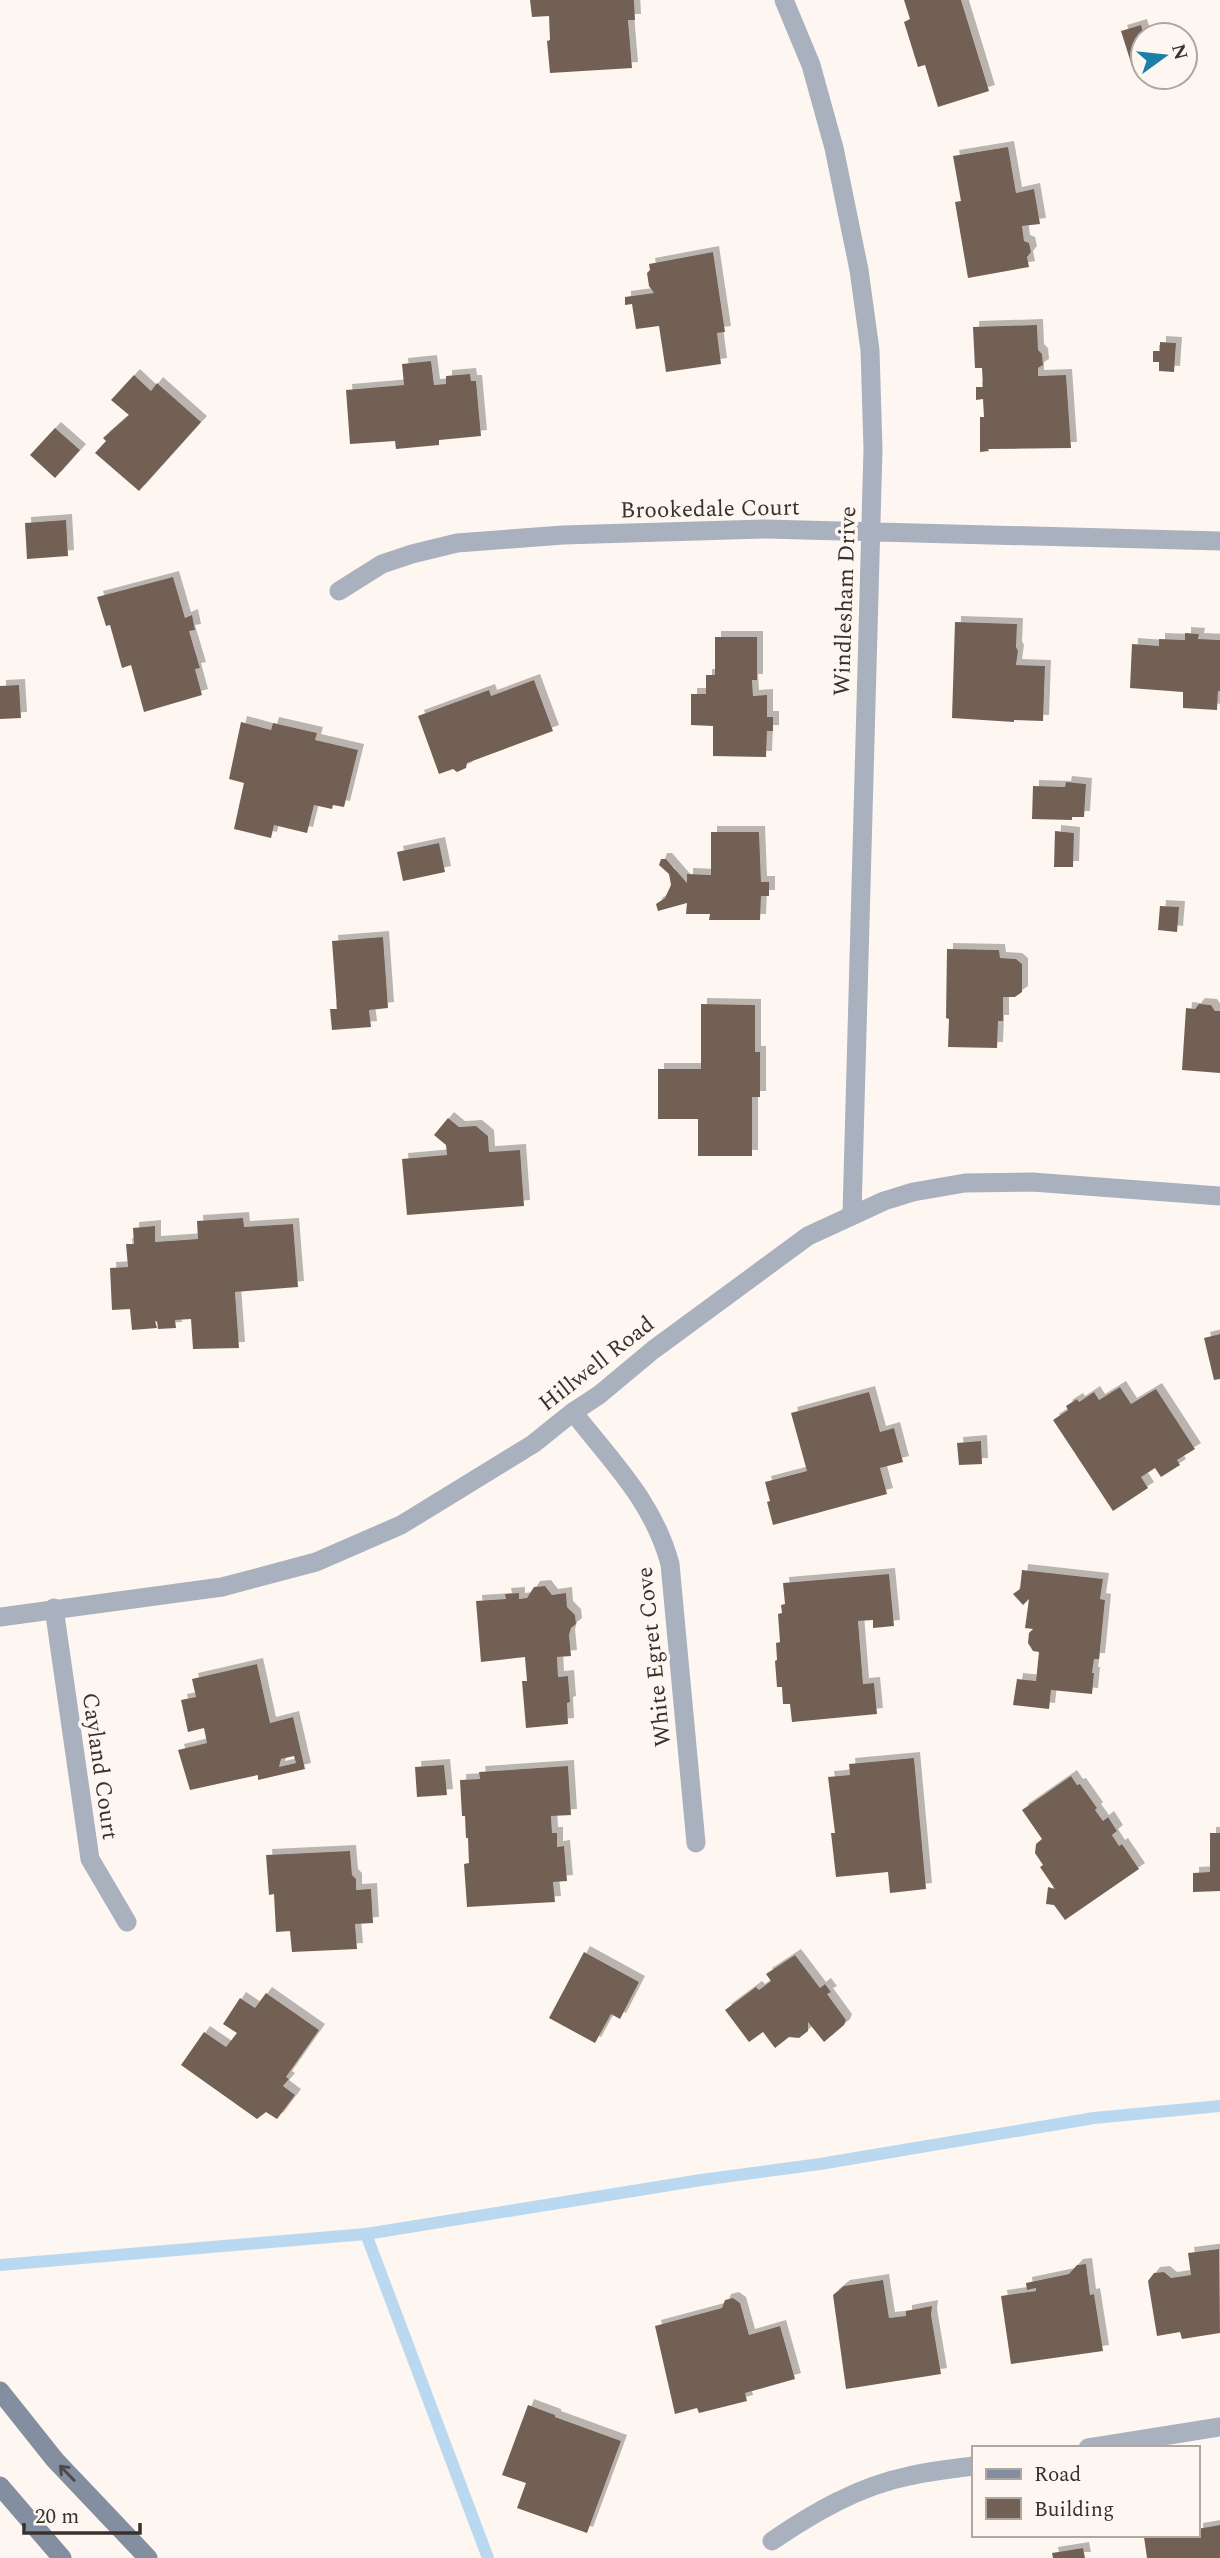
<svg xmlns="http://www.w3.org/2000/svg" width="1220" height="2558" font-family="Spectral,serif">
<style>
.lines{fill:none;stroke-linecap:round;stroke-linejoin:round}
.stream{stroke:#bad9f0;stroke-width:12}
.building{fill:#726154;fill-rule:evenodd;filter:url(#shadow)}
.minor{stroke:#a9b1be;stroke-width:19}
.tertiary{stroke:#a9b1be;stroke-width:19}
.secondary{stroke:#838ea1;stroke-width:19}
.oneway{stroke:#4c4949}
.labels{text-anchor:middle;stroke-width:7;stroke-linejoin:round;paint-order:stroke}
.street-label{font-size:23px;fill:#39322c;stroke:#fef6f0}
</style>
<defs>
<filter id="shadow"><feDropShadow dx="6" dy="-6" stdDeviation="0" flood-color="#0004"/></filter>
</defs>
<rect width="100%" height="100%" fill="#fef6f0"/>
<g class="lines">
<path class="stream" d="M 366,2234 L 488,2558
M 0,2265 L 366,2234 L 701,2180 L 820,2164 L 1094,2118 L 1220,2106"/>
</g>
<path class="building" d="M 530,0 L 634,0 L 635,20 L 628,20 L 632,68 L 550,73 L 547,41 L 550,40 L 549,16 L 532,17 Z
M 904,0 L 961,0 L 989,91 L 938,107 L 925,65 L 918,67 L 904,22 L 910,19 Z
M 1141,25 L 1144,35 L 1143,63 L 1132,66 L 1121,31 Z
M 1008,147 L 1016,193 L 1034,189 L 1040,224 L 1022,226 L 1024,241 L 1029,243 L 1031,252 L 1027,257 L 1029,267 L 968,278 L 955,202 L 961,201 L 953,156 Z
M 713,252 L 725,332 L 717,333 L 721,364 L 666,372 L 659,326 L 636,329 L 632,304 L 625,305 L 625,297 L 654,293 L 649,286 L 647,273 L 650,270 L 649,264 Z
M 1037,325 L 1038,350 L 1042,354 L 1043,365 L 1038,368 L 1038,376 L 1066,375 L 1071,448 L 988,449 L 989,451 L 980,452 L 980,417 L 984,417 L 983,399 L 976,400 L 976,387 L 983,387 L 982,368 L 975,368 L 973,327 Z
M 1160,342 L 1176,343 L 1174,372 L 1159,371 L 1159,362 L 1153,362 L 1153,351 L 1160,351 Z
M 431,361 L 434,385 L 446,384 L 446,376 L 470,374 L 471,381 L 476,381 L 481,436 L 439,440 L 439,445 L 396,449 L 395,441 L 350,444 L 346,390 L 404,385 L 402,364 Z
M 134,375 L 151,391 L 157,383 L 201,422 L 139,491 L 95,453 L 106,441 L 103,438 L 129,415 L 111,400 Z
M 55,428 L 80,450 L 55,478 L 30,455 Z
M 66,520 L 68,556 L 27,559 L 25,523 Z
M 173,577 L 185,618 L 192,615 L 195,630 L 189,631 L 200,668 L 195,669 L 202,695 L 144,712 L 131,665 L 122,668 L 110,625 L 106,626 L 97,597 Z
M 955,622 L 1017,624 L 1016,647 L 1018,651 L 1016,665 L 1045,666 L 1043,721 L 1014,720 L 1014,722 L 952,718 Z
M 1185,633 L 1199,634 L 1198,639 L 1220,640 L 1220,691 L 1218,691 L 1217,710 L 1183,708 L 1183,692 L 1130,688 L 1132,644 L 1159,646 L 1159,639 L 1185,640 Z
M 715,637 L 757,637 L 757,680 L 752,680 L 753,696 L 767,695 L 767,717 L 773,717 L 773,731 L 767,731 L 766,757 L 713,756 L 713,726 L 691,725 L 691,694 L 706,694 L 706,675 L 715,675 Z
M 534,680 L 553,731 L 467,763 L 466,768 L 457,772 L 453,769 L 439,774 L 418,716 L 489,690 L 491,696 Z
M 19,685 L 21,718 L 0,719 L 0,686 Z
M 241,722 L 271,730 L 273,723 L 317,733 L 315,740 L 358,750 L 344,807 L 333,805 L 332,809 L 314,805 L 307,833 L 274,825 L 271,838 L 234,829 L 244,783 L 229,779 Z
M 1066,782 L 1086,784 L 1084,817 L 1072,817 L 1072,820 L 1032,819 L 1033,786 L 1065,787 Z
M 1055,831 L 1074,833 L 1073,867 L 1054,867 Z
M 711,832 L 759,832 L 761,882 L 769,882 L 769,896 L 761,896 L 760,920 L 709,920 L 710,914 L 686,914 L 687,903 L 658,911 L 656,904 L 665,898 L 671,885 L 669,874 L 659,865 L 661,859 L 666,859 L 687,883 L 687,874 L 711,875 Z
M 439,843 L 445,872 L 403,881 L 397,852 Z
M 1160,906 L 1179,907 L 1177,932 L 1158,930 Z
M 383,937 L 388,1008 L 369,1010 L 371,1027 L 332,1030 L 330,1009 L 337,1009 L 332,941 Z
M 947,949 L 999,950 L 1000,958 L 1016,959 L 1022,964 L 1022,992 L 1015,997 L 1003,997 L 1003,1021 L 998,1021 L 997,1048 L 948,1047 L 949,1019 L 946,1018 Z
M 701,1004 L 755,1005 L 755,1052 L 760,1052 L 760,1097 L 752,1097 L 752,1156 L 698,1156 L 698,1119 L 658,1119 L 658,1069 L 701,1069 Z
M 1199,1004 L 1211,1005 L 1215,1011 L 1220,1011 L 1220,1073 L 1182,1070 L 1186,1008 L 1195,1009 Z
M 448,1118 L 459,1127 L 476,1126 L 488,1136 L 489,1152 L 520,1150 L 524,1206 L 407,1215 L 402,1159 L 447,1155 L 446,1145 L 434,1135 Z
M 243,1218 L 244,1227 L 293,1224 L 298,1287 L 235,1292 L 239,1348 L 193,1349 L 191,1319 L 175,1320 L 176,1328 L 158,1329 L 157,1321 L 155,1321 L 157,1328 L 132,1330 L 130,1309 L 112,1310 L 110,1268 L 128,1267 L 126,1244 L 134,1244 L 133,1228 L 155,1226 L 155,1242 L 198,1239 L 197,1221 Z
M 1220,1334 L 1220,1379 L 1214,1380 L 1204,1338 Z
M 1120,1387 L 1131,1404 L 1156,1389 L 1195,1449 L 1177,1460 L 1180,1465 L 1161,1477 L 1155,1468 L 1141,1477 L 1148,1488 L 1113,1511 L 1053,1420 L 1068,1410 L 1066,1406 L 1077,1399 L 1079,1402 L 1094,1392 L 1099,1400 Z
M 869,1392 L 880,1432 L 894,1428 L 903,1462 L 880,1468 L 887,1494 L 773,1525 L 767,1502 L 770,1501 L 765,1482 L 807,1471 L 791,1413 Z
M 981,1441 L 982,1464 L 959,1465 L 957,1443 Z
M 1022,1570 L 1103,1579 L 1100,1599 L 1105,1600 L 1099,1659 L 1094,1659 L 1092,1673 L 1094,1673 L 1092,1694 L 1051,1690 L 1049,1709 L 1013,1705 L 1017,1679 L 1036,1681 L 1039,1652 L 1033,1651 L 1028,1643 L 1029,1633 L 1033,1629 L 1025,1628 L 1029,1599 L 1023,1605 L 1013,1594 L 1020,1589 Z
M 889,1574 L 894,1626 L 873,1628 L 873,1620 L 858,1621 L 863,1684 L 874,1683 L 877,1714 L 792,1722 L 790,1704 L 783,1704 L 782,1687 L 777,1687 L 775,1661 L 777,1660 L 776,1643 L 780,1642 L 778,1614 L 782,1613 L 781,1605 L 785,1604 L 783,1583 Z
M 545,1586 L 552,1595 L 566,1593 L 567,1607 L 575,1615 L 576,1624 L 571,1628 L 569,1635 L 571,1656 L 557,1657 L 558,1677 L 568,1676 L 570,1702 L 567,1703 L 568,1724 L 526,1728 L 522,1681 L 527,1681 L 525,1657 L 481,1662 L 476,1601 L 506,1599 L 505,1594 L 519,1593 L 519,1599 L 527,1598 L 534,1587 Z
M 257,1664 L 270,1723 L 293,1717 L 305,1769 L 258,1780 L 258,1775 L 190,1790 L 178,1750 L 207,1743 L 204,1728 L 188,1732 L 181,1700 L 196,1697 L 192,1679 ZM 294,1756 L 296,1763 L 279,1767 L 281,1759 Z
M 914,1758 L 926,1889 L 890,1893 L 888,1872 L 836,1877 L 831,1833 L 835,1833 L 828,1777 L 850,1775 L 849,1764 Z
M 444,1765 L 447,1795 L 417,1797 L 415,1767 Z
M 568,1766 L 571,1815 L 551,1816 L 552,1833 L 557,1833 L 557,1847 L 564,1846 L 567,1881 L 553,1882 L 555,1902 L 467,1907 L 464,1864 L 469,1863 L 468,1838 L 466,1838 L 465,1816 L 462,1816 L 460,1780 L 480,1779 L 479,1772 Z
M 1071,1776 L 1077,1785 L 1080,1784 L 1097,1808 L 1095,1810 L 1103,1821 L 1108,1817 L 1117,1831 L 1112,1835 L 1119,1846 L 1122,1844 L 1139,1869 L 1065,1920 L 1054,1905 L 1046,1904 L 1048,1887 L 1055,1889 L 1040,1867 L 1043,1865 L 1035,1853 L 1036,1844 L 1042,1839 L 1022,1810 Z
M 1210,1833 L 1220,1833 L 1220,1891 L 1193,1892 L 1193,1873 L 1210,1872 Z
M 350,1851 L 352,1875 L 356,1879 L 356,1890 L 371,1889 L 373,1923 L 355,1924 L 357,1949 L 292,1952 L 290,1931 L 276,1932 L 274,1894 L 269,1895 L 266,1855 Z
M 584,1952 L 639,1982 L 620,2019 L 611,2014 L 595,2043 L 549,2018 Z
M 795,1955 L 820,1988 L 825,1984 L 831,1992 L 827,1994 L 846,2020 L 844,2025 L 824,2042 L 808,2022 L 808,2031 L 799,2038 L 789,2037 L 775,2048 L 763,2032 L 749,2042 L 725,2010 L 756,1987 L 759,1990 L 771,1981 L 766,1974 Z
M 266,1993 L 319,2030 L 286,2077 L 289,2079 L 283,2086 L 295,2095 L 277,2119 L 266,2112 L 257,2119 L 181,2065 L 204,2032 L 226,2047 L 237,2033 L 223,2024 L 240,1998 L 255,2008 Z
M 1219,2249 L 1220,2333 L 1182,2339 L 1180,2332 L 1157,2336 L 1148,2281 L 1154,2273 L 1164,2272 L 1171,2278 L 1191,2275 L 1188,2253 Z
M 1086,2264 L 1090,2295 L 1094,2294 L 1103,2351 L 1011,2364 L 1001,2296 L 1036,2291 L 1036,2288 L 1027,2290 L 1026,2283 L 1069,2274 L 1077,2265 Z
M 883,2280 L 889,2318 L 906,2316 L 906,2311 L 932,2306 L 931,2315 L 941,2374 L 846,2389 L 833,2295 L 844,2286 Z
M 733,2298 L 740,2303 L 749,2335 L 780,2326 L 795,2379 L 745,2393 L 747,2401 L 699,2413 L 697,2408 L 675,2414 L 655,2326 L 722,2308 L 725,2300 Z
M 528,2405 L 555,2415 L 555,2417 L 621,2441 L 587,2533 L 517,2508 L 526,2483 L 502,2475 Z
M 1220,2525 L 1220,2558 L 1147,2558 L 1144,2537 L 1197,2535 L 1197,2529 Z
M 1083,2548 L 1085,2558 L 1053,2558 L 1052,2553 Z"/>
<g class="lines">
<path class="minor" d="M 784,0 L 811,65 L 834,148 L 859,270 L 870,350 L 873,449 L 852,1214
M 339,591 L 382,564 L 412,554 L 457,543 L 563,535 L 766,529 L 1220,541
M 573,1412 C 612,1462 653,1501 670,1564 L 696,1843
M 54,1608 L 90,1859 L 127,1922
M 1088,2448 L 1220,2427
M 772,2541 C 813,2513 859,2486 909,2476 C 930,2471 952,2469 973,2466"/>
<path class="tertiary" d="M 0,1617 L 222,1587 L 316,1562 L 401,1525 L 533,1444 L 573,1412 L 599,1395 L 653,1350 L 808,1236 L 884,1201 L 913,1192 L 965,1183 L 1032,1182 L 1220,1196"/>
<path class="secondary" d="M 0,2391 L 55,2460 L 148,2558
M 0,2486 L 62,2558"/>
</g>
<defs><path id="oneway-shaft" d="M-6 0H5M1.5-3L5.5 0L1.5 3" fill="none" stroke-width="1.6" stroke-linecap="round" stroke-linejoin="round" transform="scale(1.75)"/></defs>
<use class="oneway" href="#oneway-shaft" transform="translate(67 2473) rotate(-134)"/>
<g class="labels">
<g class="street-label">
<text transform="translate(710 508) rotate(-1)" y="8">Brookedale Court</text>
<text transform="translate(844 601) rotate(-88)" y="8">Windlesham Drive</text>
<text transform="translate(596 1363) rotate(-38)" y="8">Hillwell Road</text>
<text transform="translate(653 1657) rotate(-96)" y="8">White Egret Cove</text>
<text transform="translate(101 1766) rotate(82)" y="8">Cayland Court</text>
</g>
</g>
<rect x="972" y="2446" width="228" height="91" fill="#fef6f0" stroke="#afa8a2" stroke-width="2"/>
<rect x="986" y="2469" width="35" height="10" fill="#838ea1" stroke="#afa8a2" stroke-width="2"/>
<text x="1034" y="2481" font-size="21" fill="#39322c">Road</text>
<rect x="986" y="2498" width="35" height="21" fill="#726154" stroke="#afa8a2" stroke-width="2"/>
<text x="1034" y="2516" font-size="21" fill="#39322c">Building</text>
<g transform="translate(1164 56) rotate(75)"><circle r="33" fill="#fef6f0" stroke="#afa8a2" stroke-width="2"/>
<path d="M0-5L12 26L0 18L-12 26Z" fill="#1c7faa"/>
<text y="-10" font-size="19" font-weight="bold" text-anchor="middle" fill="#39322c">N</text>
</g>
<path d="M24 2523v10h116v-10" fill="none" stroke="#39322c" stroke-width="3.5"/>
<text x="35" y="2523" font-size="21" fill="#39322c" stroke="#fef6f0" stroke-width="5" paint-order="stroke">20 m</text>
</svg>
